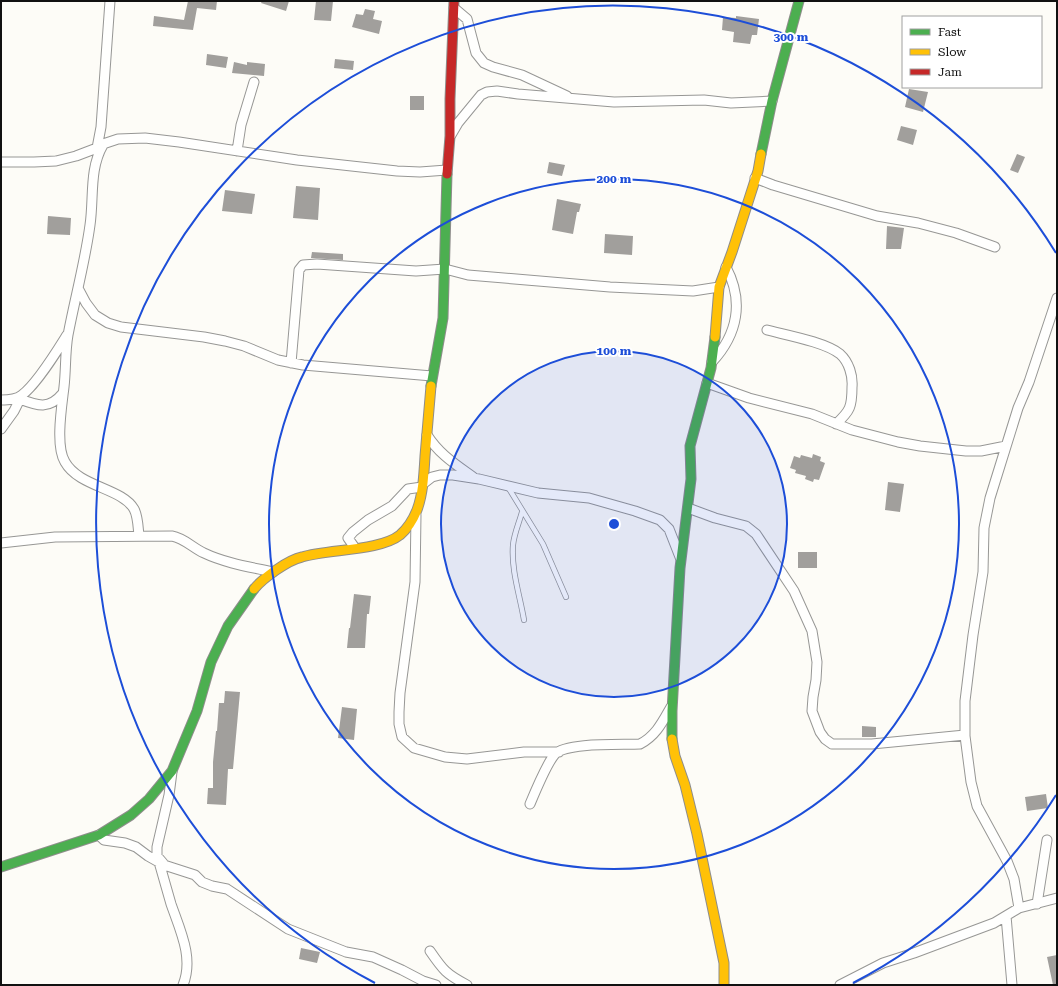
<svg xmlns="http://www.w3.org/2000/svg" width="1058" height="986" font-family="'Roboto Serif',serif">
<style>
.building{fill:#a19f9c}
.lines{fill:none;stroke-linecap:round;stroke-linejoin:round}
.lane-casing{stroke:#979795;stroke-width:6}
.street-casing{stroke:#979795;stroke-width:11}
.fast-casing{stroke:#8e8d8b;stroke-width:11}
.slow-casing{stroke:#8e8d8b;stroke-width:11}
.jam-casing{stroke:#8e8d8b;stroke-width:11}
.lane{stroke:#fffffe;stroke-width:4.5}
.street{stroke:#fffffe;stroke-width:9}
.fast{stroke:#4caf50;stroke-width:9}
.slow{stroke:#ffc107;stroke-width:9}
.jam{stroke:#c62828;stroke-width:9}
.ring{fill:none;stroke:#1d4ed8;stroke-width:2}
.centre{fill:#1d4ed8;stroke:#fff;stroke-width:2}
.ring-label{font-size:12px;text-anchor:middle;font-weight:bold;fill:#1d4ed8;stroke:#fff;stroke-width:4;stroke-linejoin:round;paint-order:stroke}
</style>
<rect width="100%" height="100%" fill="#fdfcf7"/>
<path class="building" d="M 188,1 L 217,1 L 216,10 L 197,8 L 193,30 L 153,26 L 154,16 L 184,20 Z
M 262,1 L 289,1 L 286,11 L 261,3 Z
M 316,1 L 333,1 L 331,21 L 314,20 Z
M 365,9 L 375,11 L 373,19 L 382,21 L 379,34 L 352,27 L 356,14 L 363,15 Z
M 736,16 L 759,19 L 757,35 L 752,35 L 750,44 L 733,42 L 734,32 L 722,30 L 723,17 L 736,18 Z
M 207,54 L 228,57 L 226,68 L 206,65 Z
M 335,59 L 354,61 L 353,70 L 334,68 Z
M 234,62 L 247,65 L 247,62 L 265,64 L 264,76 L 232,73 Z
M 909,89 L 928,92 L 923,112 L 905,107 Z
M 410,96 L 424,96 L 424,110 L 410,110 Z
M 901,126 L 917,130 L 913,145 L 897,140 Z
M 1017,154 L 1025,157 L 1018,173 L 1010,170 Z
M 549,162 L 565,165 L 562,176 L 547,173 Z
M 296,186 L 320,188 L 318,220 L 293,218 Z
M 225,190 L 255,194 L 252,214 L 222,211 Z
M 557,199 L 581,204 L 579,212 L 577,212 L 573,234 L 552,230 Z
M 48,216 L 71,218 L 70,235 L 47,234 Z
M 887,226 L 904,228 L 901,249 L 886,249 Z
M 605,234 L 633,236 L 632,255 L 604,253 Z
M 312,252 L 343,254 L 343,260 L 311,258 Z
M 813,454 L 821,457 L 820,461 L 825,463 L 819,480 L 814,479 L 813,482 L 805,479 L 806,476 L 795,473 L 796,470 L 790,468 L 794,456 L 800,458 L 801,455 L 812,458 Z
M 888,482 L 904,484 L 900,512 L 885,510 Z
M 798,552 L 817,552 L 817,568 L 798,568 Z
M 354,594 L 371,596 L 369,614 L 367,614 L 365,648 L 347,648 L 349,628 L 350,628 Z
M 225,691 L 240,692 L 233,769 L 228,769 L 226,805 L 207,804 L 208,788 L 213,788 L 213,762 L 216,731 L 217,731 L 219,703 L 224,703 Z
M 342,707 L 357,709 L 354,740 L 338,738 Z
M 862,726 L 876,727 L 876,737 L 862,737 Z
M 1046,794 L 1048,808 L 1027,811 L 1025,797 Z
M 301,948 L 320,952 L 317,963 L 299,959 Z
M 1057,955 L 1057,984 L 1053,985 L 1047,957 Z"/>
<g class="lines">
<g class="lane-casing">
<path id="lane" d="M 508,487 L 543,544 L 566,597
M 522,512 C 519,523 514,534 513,545 C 511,570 520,596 524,620"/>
</g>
<g class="street-casing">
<path id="street" d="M 454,8 L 467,19 L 476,53 L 484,63 L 493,67 L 522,75 L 567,96
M 451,135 L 458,123 L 481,95 L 487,92 L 497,91 L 518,94 L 614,102 L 704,100 L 731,103 L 772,101
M 103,145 C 89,169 94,198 90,225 C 85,262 75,298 68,335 C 65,352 66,370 64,387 C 62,405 55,446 65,462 C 79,487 122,488 134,509 C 138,516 138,527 139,536
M 97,148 L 101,127 L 110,1
M 237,151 L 241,125 L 254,82
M 1,162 L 34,162 L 56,161 L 76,156 L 97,148 L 103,144 L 118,139 L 145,138 L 179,142 L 297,160 L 397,171 L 420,172 L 447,170
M 755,178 L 773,185 L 877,216 L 918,223 L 956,233 L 995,247
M 78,288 L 86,303 L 95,315 L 108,323 L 121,327 L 204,337 L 225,341 L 244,346 L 278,360 L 303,365 L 432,376
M 767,330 C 786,335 825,342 840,354 C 849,362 853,376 852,387 C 852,407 850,411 836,424
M 712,362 C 738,334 744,301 726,267
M 291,363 L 299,270 L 303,265 L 317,264 L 416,271 L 445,269 L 468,275 L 610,287 L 693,291 L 719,287
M 707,383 L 749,398 L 812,414 L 852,430 L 898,442 L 920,446 L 966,451 L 981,451 L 1006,446
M 20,399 C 38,406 49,410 63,393
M 1,400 C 8,400 16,400 22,395 C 37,384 57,351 67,335
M 1,429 L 14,411 L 22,395
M 427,435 C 439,454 455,464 473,477
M 423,484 L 432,477 L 440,475 L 453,475 L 479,479 L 538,493 L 589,498 L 635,511 L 660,520 L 669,529 L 680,557
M 688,508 L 715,518 L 746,526 L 756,534 L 794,591 L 812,631 L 817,662 L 816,680 L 813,697 L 812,711 L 820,732 L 825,739 L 832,744 L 872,744 L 965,735
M 416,515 L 415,582 L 400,693 L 399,712 L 399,724 L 402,737 L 414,748 L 445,757 L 467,759 L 524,752 L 559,752
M 1,543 L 55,537 L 172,536 C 184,538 193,548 204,553 C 225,563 250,567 273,572
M 355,548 L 348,538 L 353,532 L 368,520 L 392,506 L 408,489 L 422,487
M 530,804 C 535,792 547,763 555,754 C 567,742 622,745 640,744 C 656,736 663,721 671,707
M 99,835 L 104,840 L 125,843 L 136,847 L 148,856 L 164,865 L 195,875 L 202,882 L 212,886 L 227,889 L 288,929 L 346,952 L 373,957 L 402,970 L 423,981 L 436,985
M 159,862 C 163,876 167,890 171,904 C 180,930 194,958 183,985
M 163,863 L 157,856 L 157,847 L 169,795 L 172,772
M 1037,904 L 1047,840
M 1019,908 L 1014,879 L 1007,861 L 977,806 L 971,782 L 965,736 L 965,701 L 973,635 L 983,572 L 984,528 L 990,498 L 1018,408 L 1029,382 L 1057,298
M 1006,916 L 1012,985
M 430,951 C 443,970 446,974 467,985
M 840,985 L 883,963 L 914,953 L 994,923 L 1019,908 L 1057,898"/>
</g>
<g class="fast-casing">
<path id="fast" d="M 761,154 L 772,101 L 799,1
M 431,386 L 443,318 L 447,174
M 672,739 L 672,711 L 680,568 L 691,479 L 690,446 L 711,368 L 715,337
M 1,867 L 99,835 L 131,815 L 149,799 L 172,771 L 197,711 L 211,662 L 228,626 L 254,589"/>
</g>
<g class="slow-casing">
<path id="slow" d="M 715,337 L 719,287 L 732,252 L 758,171 L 761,154
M 254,589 C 263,578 288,560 302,557 C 328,549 380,551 400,535 C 407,529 413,520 417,510 C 423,494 424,474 425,456 C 427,433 429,410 431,386
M 672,739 L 675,756 L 685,785 L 697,834 L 724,963 L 724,985"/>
</g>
<g class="jam-casing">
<path id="jam" d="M 447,174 L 450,136 L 450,99 L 454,1"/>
</g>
<use href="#lane" class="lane"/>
<use href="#street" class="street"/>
<use href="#fast" class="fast"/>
<use href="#slow" class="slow"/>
<use href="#jam" class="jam"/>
</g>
<circle cx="614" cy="524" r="173" fill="#1d4ed8" fill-opacity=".12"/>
<g class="ring">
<circle cx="614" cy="524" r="173"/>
<circle cx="614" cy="524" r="345"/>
<path d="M1056 795A518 518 0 0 1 853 983M375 983A518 518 0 1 1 1056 253"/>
</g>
<circle cx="614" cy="524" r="6" class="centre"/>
<g class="ring-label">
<text x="791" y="41">300 m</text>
<text x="614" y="183">200 m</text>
<text x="614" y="355">100 m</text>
</g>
<rect width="1058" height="986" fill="none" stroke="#111111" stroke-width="4"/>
<rect x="902" y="16" width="140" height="72" fill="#ffffff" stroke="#a0a0a0"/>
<rect x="910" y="29" width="20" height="6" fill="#4caf50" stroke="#a0a0a0"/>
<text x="938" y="36" font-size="12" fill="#111111">Fast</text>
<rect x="910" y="49" width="20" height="6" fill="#ffc107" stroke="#a0a0a0"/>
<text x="938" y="56" font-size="12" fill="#111111">Slow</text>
<rect x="910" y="69" width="20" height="6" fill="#c62828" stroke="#a0a0a0"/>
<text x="938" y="76" font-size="12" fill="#111111">Jam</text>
</svg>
